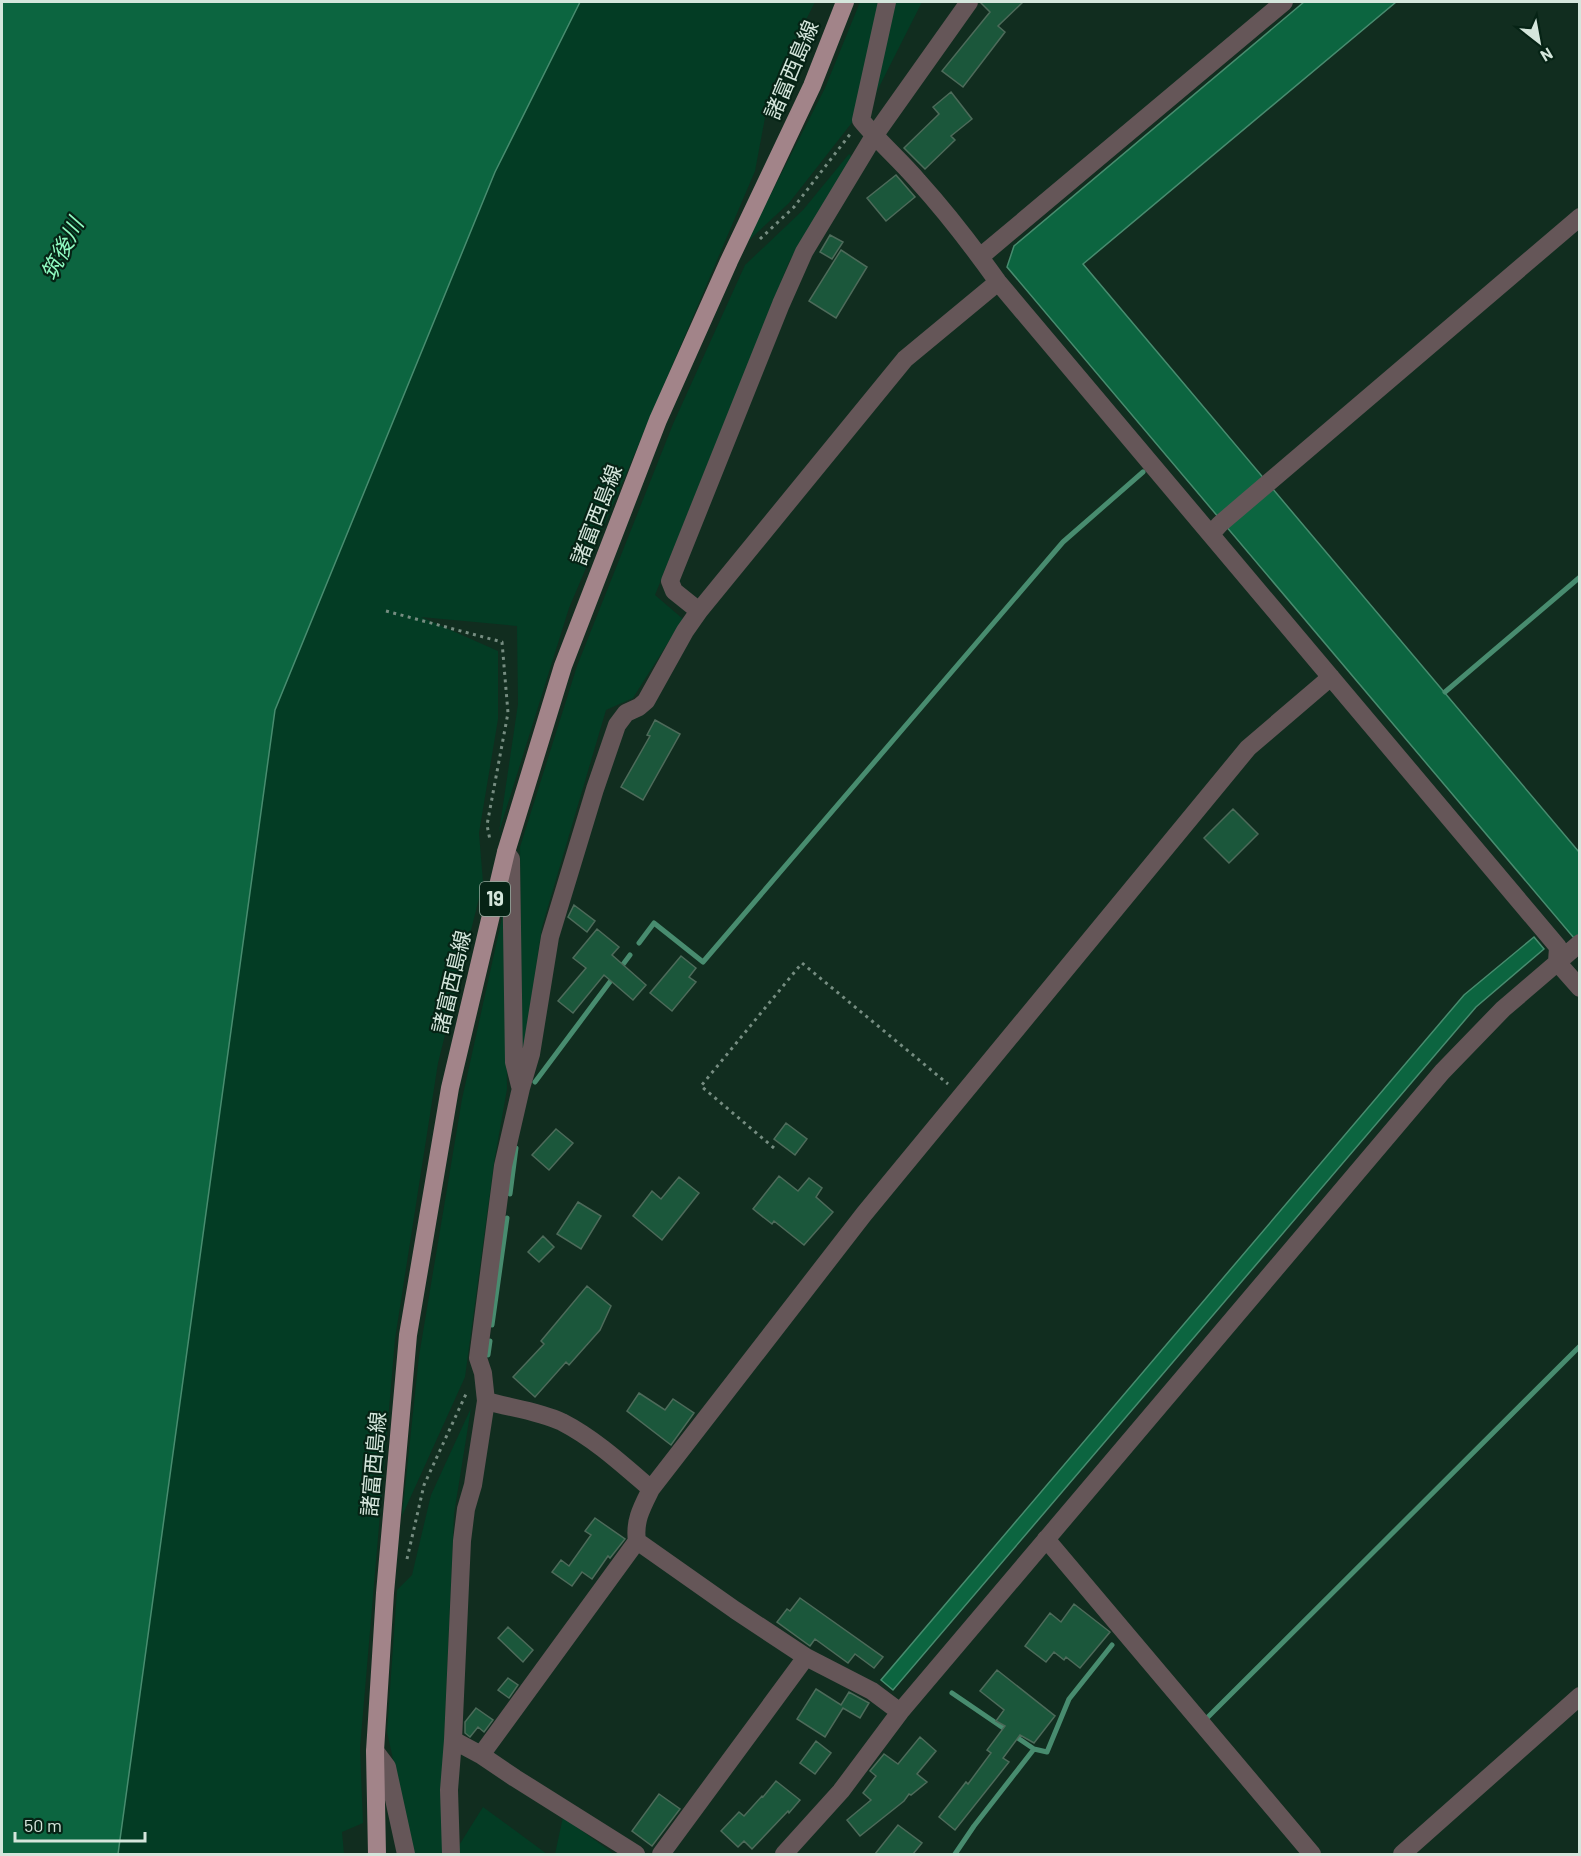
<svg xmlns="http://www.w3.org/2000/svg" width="1581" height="1856" font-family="Barlow,'Noto Sans JP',sans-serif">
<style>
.green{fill:#033c24}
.water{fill:#0c6540;stroke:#488c6f;stroke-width:1.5}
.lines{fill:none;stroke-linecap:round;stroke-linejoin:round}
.stream{stroke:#488c6f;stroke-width:5}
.building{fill:#1b573b;stroke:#4d6b5a;stroke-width:1.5}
.path{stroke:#768d81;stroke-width:3;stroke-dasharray:3 4.5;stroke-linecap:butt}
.minor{stroke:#655658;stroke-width:18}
.major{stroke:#a28489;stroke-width:18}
.labels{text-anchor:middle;stroke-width:4.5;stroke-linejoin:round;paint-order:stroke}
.shield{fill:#062315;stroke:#97aca0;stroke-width:1.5}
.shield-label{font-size:20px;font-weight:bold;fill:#d5e6dc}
.street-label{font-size:21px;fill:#d5e6dc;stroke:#062315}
.water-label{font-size:22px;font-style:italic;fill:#90fbc2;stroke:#062315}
</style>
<rect width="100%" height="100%" fill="#112d1f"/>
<path class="green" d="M 580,2 L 815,2 L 770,91 L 755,171 L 569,608 L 499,832 L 518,704 L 517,626 L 421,617 L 498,651 L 498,719 L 479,833 L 483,882 L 438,1063 L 395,1339 L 360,1748 L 363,1823 L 342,1832 L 344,1854 L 118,1854 L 275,710 L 495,172 Z
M 860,2 L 880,2 L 854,120 L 789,203 L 746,243 L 825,88 Z
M 895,2 L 922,2 L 875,95 Z
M 849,154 L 853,158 L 789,262 L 655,595 L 683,619 L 633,698 L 606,710 L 542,927 L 522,1059 L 520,847 L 577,666 L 673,424 L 745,265 L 803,210 Z
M 506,900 L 507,1089 L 494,1163 L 465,1377 L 402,1516 L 419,1356 L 462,1099 Z
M 471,1408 L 454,1514 L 442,1786 L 442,1854 L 414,1854 L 387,1732 L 397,1590 L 412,1575 L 431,1495 Z
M 483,1807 L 547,1854 L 459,1854 L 458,1847 Z
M 563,1817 L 614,1854 L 555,1854 Z"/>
<path class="water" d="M 2,2 L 580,2 L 495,172 L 275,710 L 118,1854 L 2,1854 Z
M 1304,2 L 1396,2 L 1083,264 L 1579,852 L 1579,944 L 1007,267 L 1014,246 Z
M 1534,937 L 1544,949 L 1476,1007 L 893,1690 L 881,1680 L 1464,995 Z"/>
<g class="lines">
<path class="stream" d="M 1445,692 L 1580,577
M 639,943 L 654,923 L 703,962 L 1063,542 L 1143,472
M 535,1082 L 630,955
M 510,1194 L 516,1148
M 492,1325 L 507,1218
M 488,1355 L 490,1341
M 952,1693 L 1034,1749 L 974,1826 L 955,1854
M 1208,1717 L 1580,1346
M 1034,1749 L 1047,1752 L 1069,1699 L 1112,1645"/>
</g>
<path class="building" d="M 980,2 L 1023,2 L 998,26 L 1005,32 L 963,87 L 942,71 L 990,12 Z
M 951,92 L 972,119 L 951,136 L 955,140 L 925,169 L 904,148 L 939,114 L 933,107 Z
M 896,175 L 915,197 L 886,221 L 867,198 Z
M 830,235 L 843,242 L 832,259 L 820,252 Z
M 841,250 L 867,267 L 836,318 L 809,301 Z
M 655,720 L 680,734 L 643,800 L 621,787 L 650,736 L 647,735 Z
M 1233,809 L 1258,834 L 1229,863 L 1204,838 Z
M 574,905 L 595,921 L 587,932 L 568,917 Z
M 597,929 L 619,947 L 612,955 L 646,985 L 633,1000 L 604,975 L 573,1013 L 558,1001 L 586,968 L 573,958 Z
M 681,956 L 696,968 L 689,977 L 696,982 L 672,1011 L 650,993 Z
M 786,1123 L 807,1139 L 795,1155 L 774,1139 Z
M 556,1129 L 573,1143 L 549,1170 L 532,1155 Z
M 779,1176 L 798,1191 L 809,1178 L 822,1188 L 816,1197 L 833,1212 L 804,1245 L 774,1221 L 772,1224 L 753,1209 Z
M 679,1177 L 699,1193 L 662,1240 L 633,1216 L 652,1191 L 661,1199 Z
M 578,1202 L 601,1216 L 581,1249 L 557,1234 Z
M 543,1236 L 554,1247 L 539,1262 L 528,1252 Z
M 587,1286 L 611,1306 L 600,1330 L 569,1365 L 566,1362 L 535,1397 L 513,1377 L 544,1344 L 541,1341 Z
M 639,1393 L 665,1410 L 673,1399 L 694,1413 L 671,1445 L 627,1411 Z
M 595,1518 L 625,1539 L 610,1558 L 608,1556 L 592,1579 L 582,1572 L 572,1586 L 552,1572 L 561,1560 L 569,1566 L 591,1535 L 585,1531 Z
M 800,1598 L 883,1657 L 874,1668 L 855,1654 L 848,1663 L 815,1639 L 810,1646 L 777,1622 L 787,1609 L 790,1611 Z
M 1074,1604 L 1110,1632 L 1080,1668 L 1066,1657 L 1064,1660 L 1054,1652 L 1046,1662 L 1025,1646 L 1050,1613 L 1061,1622 Z
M 508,1627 L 533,1650 L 523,1662 L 498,1638 Z
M 997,1670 L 1055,1716 L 1034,1743 L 1020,1735 L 1003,1758 L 1009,1762 L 955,1830 L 939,1817 L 966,1782 L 968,1784 L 991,1753 L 987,1750 L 1005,1726 L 996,1721 L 1004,1710 L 980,1691 Z
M 508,1678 L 518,1685 L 509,1698 L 498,1690 Z
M 816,1689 L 841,1705 L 849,1692 L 869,1703 L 860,1718 L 843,1708 L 825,1737 L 797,1719 Z
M 476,1708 L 493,1720 L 484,1732 L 478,1727 L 470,1737 L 465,1733 L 465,1722 Z
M 920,1737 L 936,1751 L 917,1774 L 927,1782 L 911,1795 L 909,1794 L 904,1801 L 860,1836 L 847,1820 L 871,1800 L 863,1793 L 876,1776 L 870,1771 L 884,1754 L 898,1764 Z
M 816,1741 L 831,1753 L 815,1774 L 800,1763 Z
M 776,1781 L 800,1800 L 789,1813 L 788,1811 L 752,1849 L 744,1841 L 738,1847 L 721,1831 L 739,1812 L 744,1816 L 762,1796 L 763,1797 Z
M 659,1794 L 680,1809 L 652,1846 L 632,1831 Z
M 898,1825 L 922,1843 L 913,1854 L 875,1854 Z"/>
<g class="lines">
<path class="path" d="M 760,239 L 794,207 L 851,133
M 386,611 L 502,642 L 508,713 L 487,825 L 490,840
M 774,1148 L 701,1086 L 802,963 L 948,1084
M 407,1559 L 424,1485 L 466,1394"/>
<path class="minor" d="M 887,2 L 861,120 C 879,142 900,160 918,181 C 947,213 973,247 998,282 L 1558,947 L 1557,962 L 1580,988
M 980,257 L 1284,2
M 1211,534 L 1220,524 L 1580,217
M 699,611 L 674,591 L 670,581 L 781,304 L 804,252 L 874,136 L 969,2
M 506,852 L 511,859 L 514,1062 L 520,1086
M 486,1401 C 511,1408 539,1411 562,1422 C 595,1439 623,1465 651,1489
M 1046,1539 L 1312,1854
M 637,1541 L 735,1610 L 806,1657 L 872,1691 L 900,1712
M 453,1740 L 481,1755 L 515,1778 L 636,1854
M 375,1751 L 387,1767 L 406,1854
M 481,1755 L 637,1541 C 634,1521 642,1507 651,1489 L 864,1214 L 1248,748 L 1331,677
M 451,1854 L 449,1790 L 453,1740 L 462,1541 L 466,1509 L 473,1485 L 486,1401 L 483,1373 L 478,1358 L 503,1166 L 521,1088 L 531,1054 L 550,937 L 595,789 L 617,725 L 626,713 L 639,707 L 646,701 L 685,631 L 699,611 L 905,359 L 998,282
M 661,1854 L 806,1657
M 784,1854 L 841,1791 L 900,1712 L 1442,1072 L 1503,1009 L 1580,943
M 1402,1854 L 1580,1696"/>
<path class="major" d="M 377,1854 L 375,1751 L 385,1593 L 408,1335 L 450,1088 L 506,852 L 563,666 L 658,420 L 729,261 L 812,86 L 845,2"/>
</g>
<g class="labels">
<rect class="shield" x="480" y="882" width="30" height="34" rx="4.5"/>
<g class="shield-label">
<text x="495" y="906">19</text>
</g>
<g class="street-label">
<text transform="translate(792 70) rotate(-67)" y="7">諸富西島線</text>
<text transform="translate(597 515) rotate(-69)" y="7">諸富西島線</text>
<text transform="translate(452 982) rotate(-77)" y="7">諸富西島線</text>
<text transform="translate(374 1464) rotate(-85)" y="7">諸富西島線</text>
</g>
<g class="water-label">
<text transform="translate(62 249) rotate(-63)" y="8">筑後川</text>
</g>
</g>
<rect width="1581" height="1856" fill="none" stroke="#d5e6dc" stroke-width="6"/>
<g transform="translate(1539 42) rotate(149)" stroke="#062315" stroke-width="4.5" paint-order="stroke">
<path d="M0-4.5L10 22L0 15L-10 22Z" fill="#d5e6dc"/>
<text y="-9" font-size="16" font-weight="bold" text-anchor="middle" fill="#d5e6dc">N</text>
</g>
<path d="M15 1832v9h130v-9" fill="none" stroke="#d5e6dc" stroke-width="3"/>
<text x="24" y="1832" font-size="18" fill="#d5e6dc" stroke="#062315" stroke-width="4.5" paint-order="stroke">50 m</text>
</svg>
